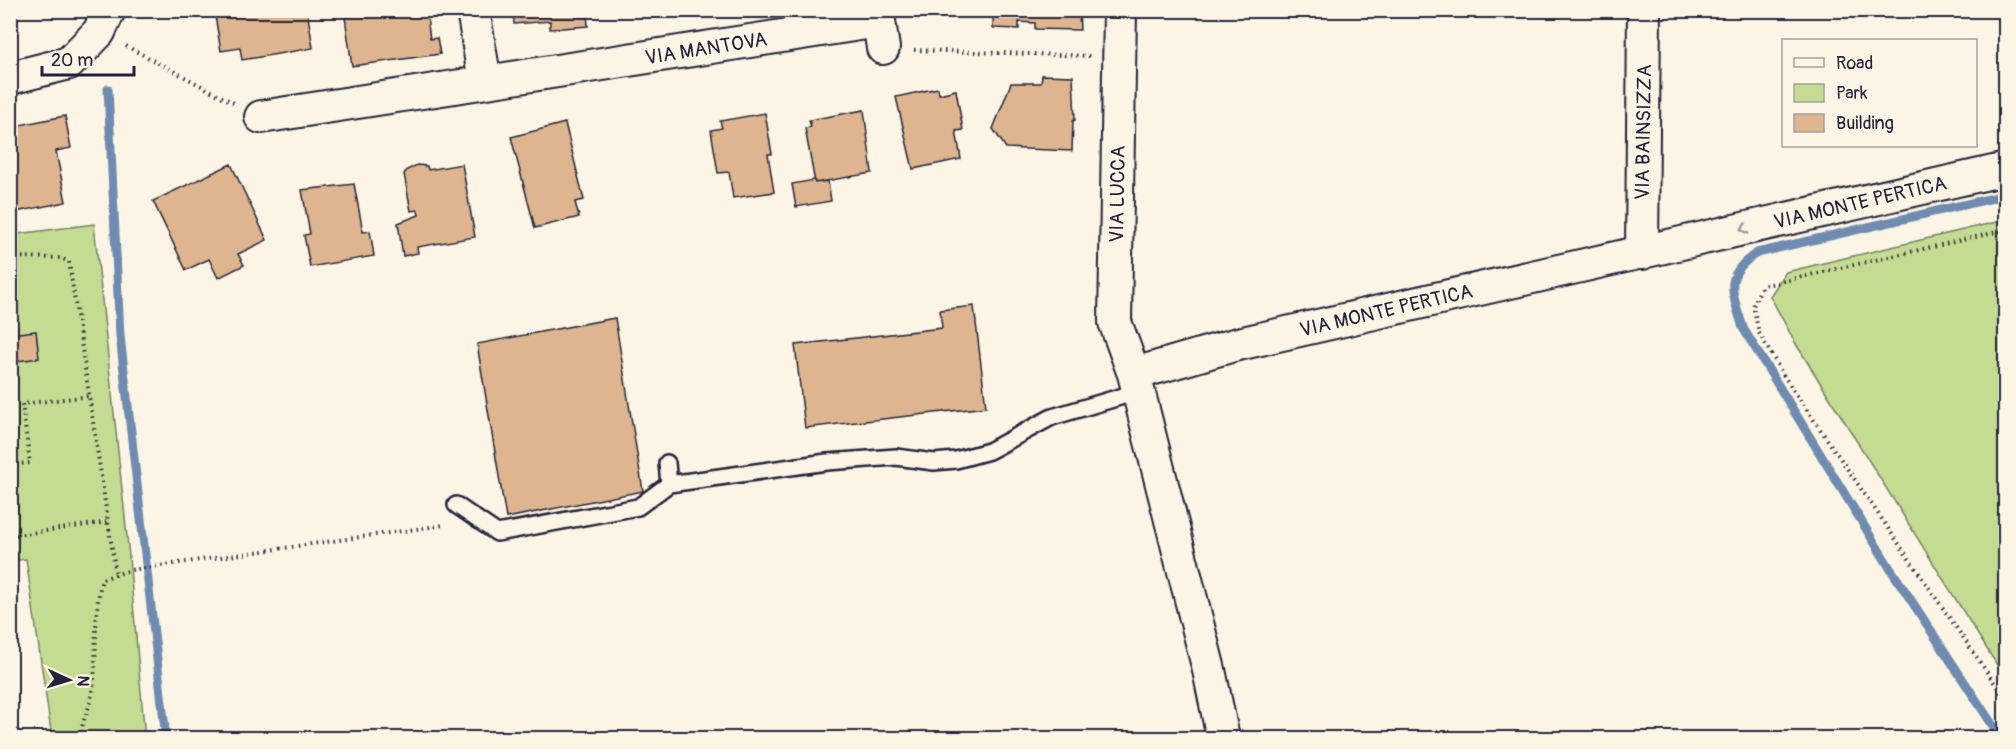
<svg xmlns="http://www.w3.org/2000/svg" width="2016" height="749" font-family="Pangolin,sans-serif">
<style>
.green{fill:#c4dc92;stroke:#737f66;stroke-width:1.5}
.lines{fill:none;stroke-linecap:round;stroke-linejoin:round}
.stream{stroke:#6f8bb0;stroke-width:9}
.building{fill:#deb58e;stroke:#22223b;stroke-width:1.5}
.lane-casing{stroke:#22223b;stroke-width:20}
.street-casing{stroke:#22223b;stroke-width:36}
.path{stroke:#22223b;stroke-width:4;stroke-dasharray:1.5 4.5;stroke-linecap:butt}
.lane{stroke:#fcf5e5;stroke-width:15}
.street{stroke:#fcf5e5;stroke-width:32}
.oneway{stroke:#9a9698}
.labels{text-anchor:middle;stroke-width:6;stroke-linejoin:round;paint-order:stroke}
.street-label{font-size:20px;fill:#22223b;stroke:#fcf5e5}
</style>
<rect width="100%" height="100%" fill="#fcf5e5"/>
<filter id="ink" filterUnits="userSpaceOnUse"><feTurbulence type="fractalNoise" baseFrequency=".0167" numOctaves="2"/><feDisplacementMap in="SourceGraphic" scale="12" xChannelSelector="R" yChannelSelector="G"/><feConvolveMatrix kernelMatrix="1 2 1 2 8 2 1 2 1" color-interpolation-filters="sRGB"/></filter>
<g filter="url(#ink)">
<path class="green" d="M 2005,220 L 2006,220 L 2005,678 L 1796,344 L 1770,296 L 1786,272 Z
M 94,224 L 128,546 L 145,738 L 52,738 L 26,559 L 11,561 L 10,235 Z"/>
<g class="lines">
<path class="stream" d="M 108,89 L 120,336 L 166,738
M 2001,738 L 1890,568 L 1743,328 C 1733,293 1721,276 1757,253 L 2006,195"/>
</g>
<path class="building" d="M 214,10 L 307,10 L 313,48 L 242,60 L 240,48 L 221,51 Z
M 344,10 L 426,10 L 430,39 L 437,38 L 440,54 L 352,66 Z
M 513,10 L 590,10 L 590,11 L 587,13 L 588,26 L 550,29 L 550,21 L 514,24 Z
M 993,10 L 1079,10 L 1080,30 L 1035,29 L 1035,23 L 1019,22 L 1019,29 L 993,28 Z
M 1042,75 L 1073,76 L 1075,120 L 1073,121 L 1072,151 L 1006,148 L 993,129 L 1011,83 L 1041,83 Z
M 938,88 L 939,94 L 956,90 L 963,130 L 956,131 L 961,159 L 913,169 L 896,97 Z
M 864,110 L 872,173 L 815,183 L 805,128 L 811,127 L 809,120 Z
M 765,113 L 772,154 L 768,154 L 774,192 L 733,198 L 729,172 L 718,173 L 711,130 L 722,128 L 720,121 Z
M 65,116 L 71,148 L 56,151 L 66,202 L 10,213 L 10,127 Z
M 565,123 L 584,200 L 575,202 L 579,217 L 535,228 L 511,137 Z
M 231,164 L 267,240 L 238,254 L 244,265 L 218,278 L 209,259 L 186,270 L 153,201 Z
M 462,164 L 475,237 L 417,247 L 418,253 L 403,256 L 398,223 L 419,215 L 418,210 L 411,211 L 404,174 L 407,170 L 417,165 L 427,166 L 428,170 Z
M 814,180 L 815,183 L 828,181 L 831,201 L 796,207 L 792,184 Z
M 354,184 L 363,232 L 370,231 L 374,256 L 310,267 L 304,235 L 310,234 L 302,190 Z
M 974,306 L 986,407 L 805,428 L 795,345 L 942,328 L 940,310 Z
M 615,318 L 643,491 L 506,518 L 477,344 Z
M 36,331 L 39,358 L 10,362 L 10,334 Z"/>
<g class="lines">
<g class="lane-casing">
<path id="lane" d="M 667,463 L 669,484 L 827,462 L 896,457 L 934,462 L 956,460 L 989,451 L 1052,417 L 1137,392
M 456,505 L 497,533 L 638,507 L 669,484"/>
</g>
<g class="street-casing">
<path id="street" d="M 473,10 L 485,82
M 1120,10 L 1115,322 L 1134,374 L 1209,670 L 1223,738
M 10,78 L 69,63 L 99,32 L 109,10
M 261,117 L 879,21 L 883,48
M 1642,253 L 1644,10
M 1134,374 L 1234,345 L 2006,169"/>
</g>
<path class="path" d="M 126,46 L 234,103
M 914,50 L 1090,56
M 2006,230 L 1762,286 L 1753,306 L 1759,333 L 1785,378 L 2006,700
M 10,257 L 61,258 L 69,262 L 116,575
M 10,465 L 30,463 L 22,404 L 90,396
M 10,536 L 108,522
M 82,738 C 80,723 88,713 91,699 C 99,659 92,619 102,579 L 131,570 L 444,525"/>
<use href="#lane" class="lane"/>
<use href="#street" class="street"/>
</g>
<defs><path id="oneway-chevron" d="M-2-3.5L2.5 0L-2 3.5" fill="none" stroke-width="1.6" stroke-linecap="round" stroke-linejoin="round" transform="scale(1.5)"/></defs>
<use class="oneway" href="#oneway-chevron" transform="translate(1744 229) rotate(167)"/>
</g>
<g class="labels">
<g class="street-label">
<text transform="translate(706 48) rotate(-9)" y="7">VIA MANTOVA</text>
<text transform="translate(1643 132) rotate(-89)" y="7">VIA BAINSIZZA</text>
<text transform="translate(1117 194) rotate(-89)" y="7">VIA LUCCA</text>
<text transform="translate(1860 202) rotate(-13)" y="7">VIA MONTE PERTICA</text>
<text transform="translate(1386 310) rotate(-13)" y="7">VIA MONTE PERTICA</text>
</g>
</g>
<rect width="2016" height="749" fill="none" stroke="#fcf5e5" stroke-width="36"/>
<rect x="18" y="18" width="1980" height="713" fill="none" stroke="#22223b" stroke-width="2" filter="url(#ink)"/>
<rect x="1782" y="39" width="195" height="108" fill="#fcf5e5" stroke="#a5a1a1" stroke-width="1.5"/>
<rect x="1794" y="58" width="30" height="9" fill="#fcf5e5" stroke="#a5a1a1" stroke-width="1.5"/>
<text x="1836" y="69" font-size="18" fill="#22223b">Road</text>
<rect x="1794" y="84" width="30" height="18" fill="#c4dc92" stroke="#a5a1a1" stroke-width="1.5"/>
<text x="1836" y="99" font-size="18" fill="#22223b">Park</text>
<rect x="1794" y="114" width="30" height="18" fill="#deb58e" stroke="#a5a1a1" stroke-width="1.5"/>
<text x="1836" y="129" font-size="18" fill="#22223b">Building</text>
<g transform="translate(69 680) rotate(94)" stroke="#fcf5e5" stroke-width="4.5" paint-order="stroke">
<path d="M0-4.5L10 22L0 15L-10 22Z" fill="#22223b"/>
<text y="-9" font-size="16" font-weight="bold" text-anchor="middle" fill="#22223b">N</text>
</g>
<path d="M42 66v9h92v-9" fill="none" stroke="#22223b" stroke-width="3"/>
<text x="51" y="66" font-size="18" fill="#22223b" stroke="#fcf5e5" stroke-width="4.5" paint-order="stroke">20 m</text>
</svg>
